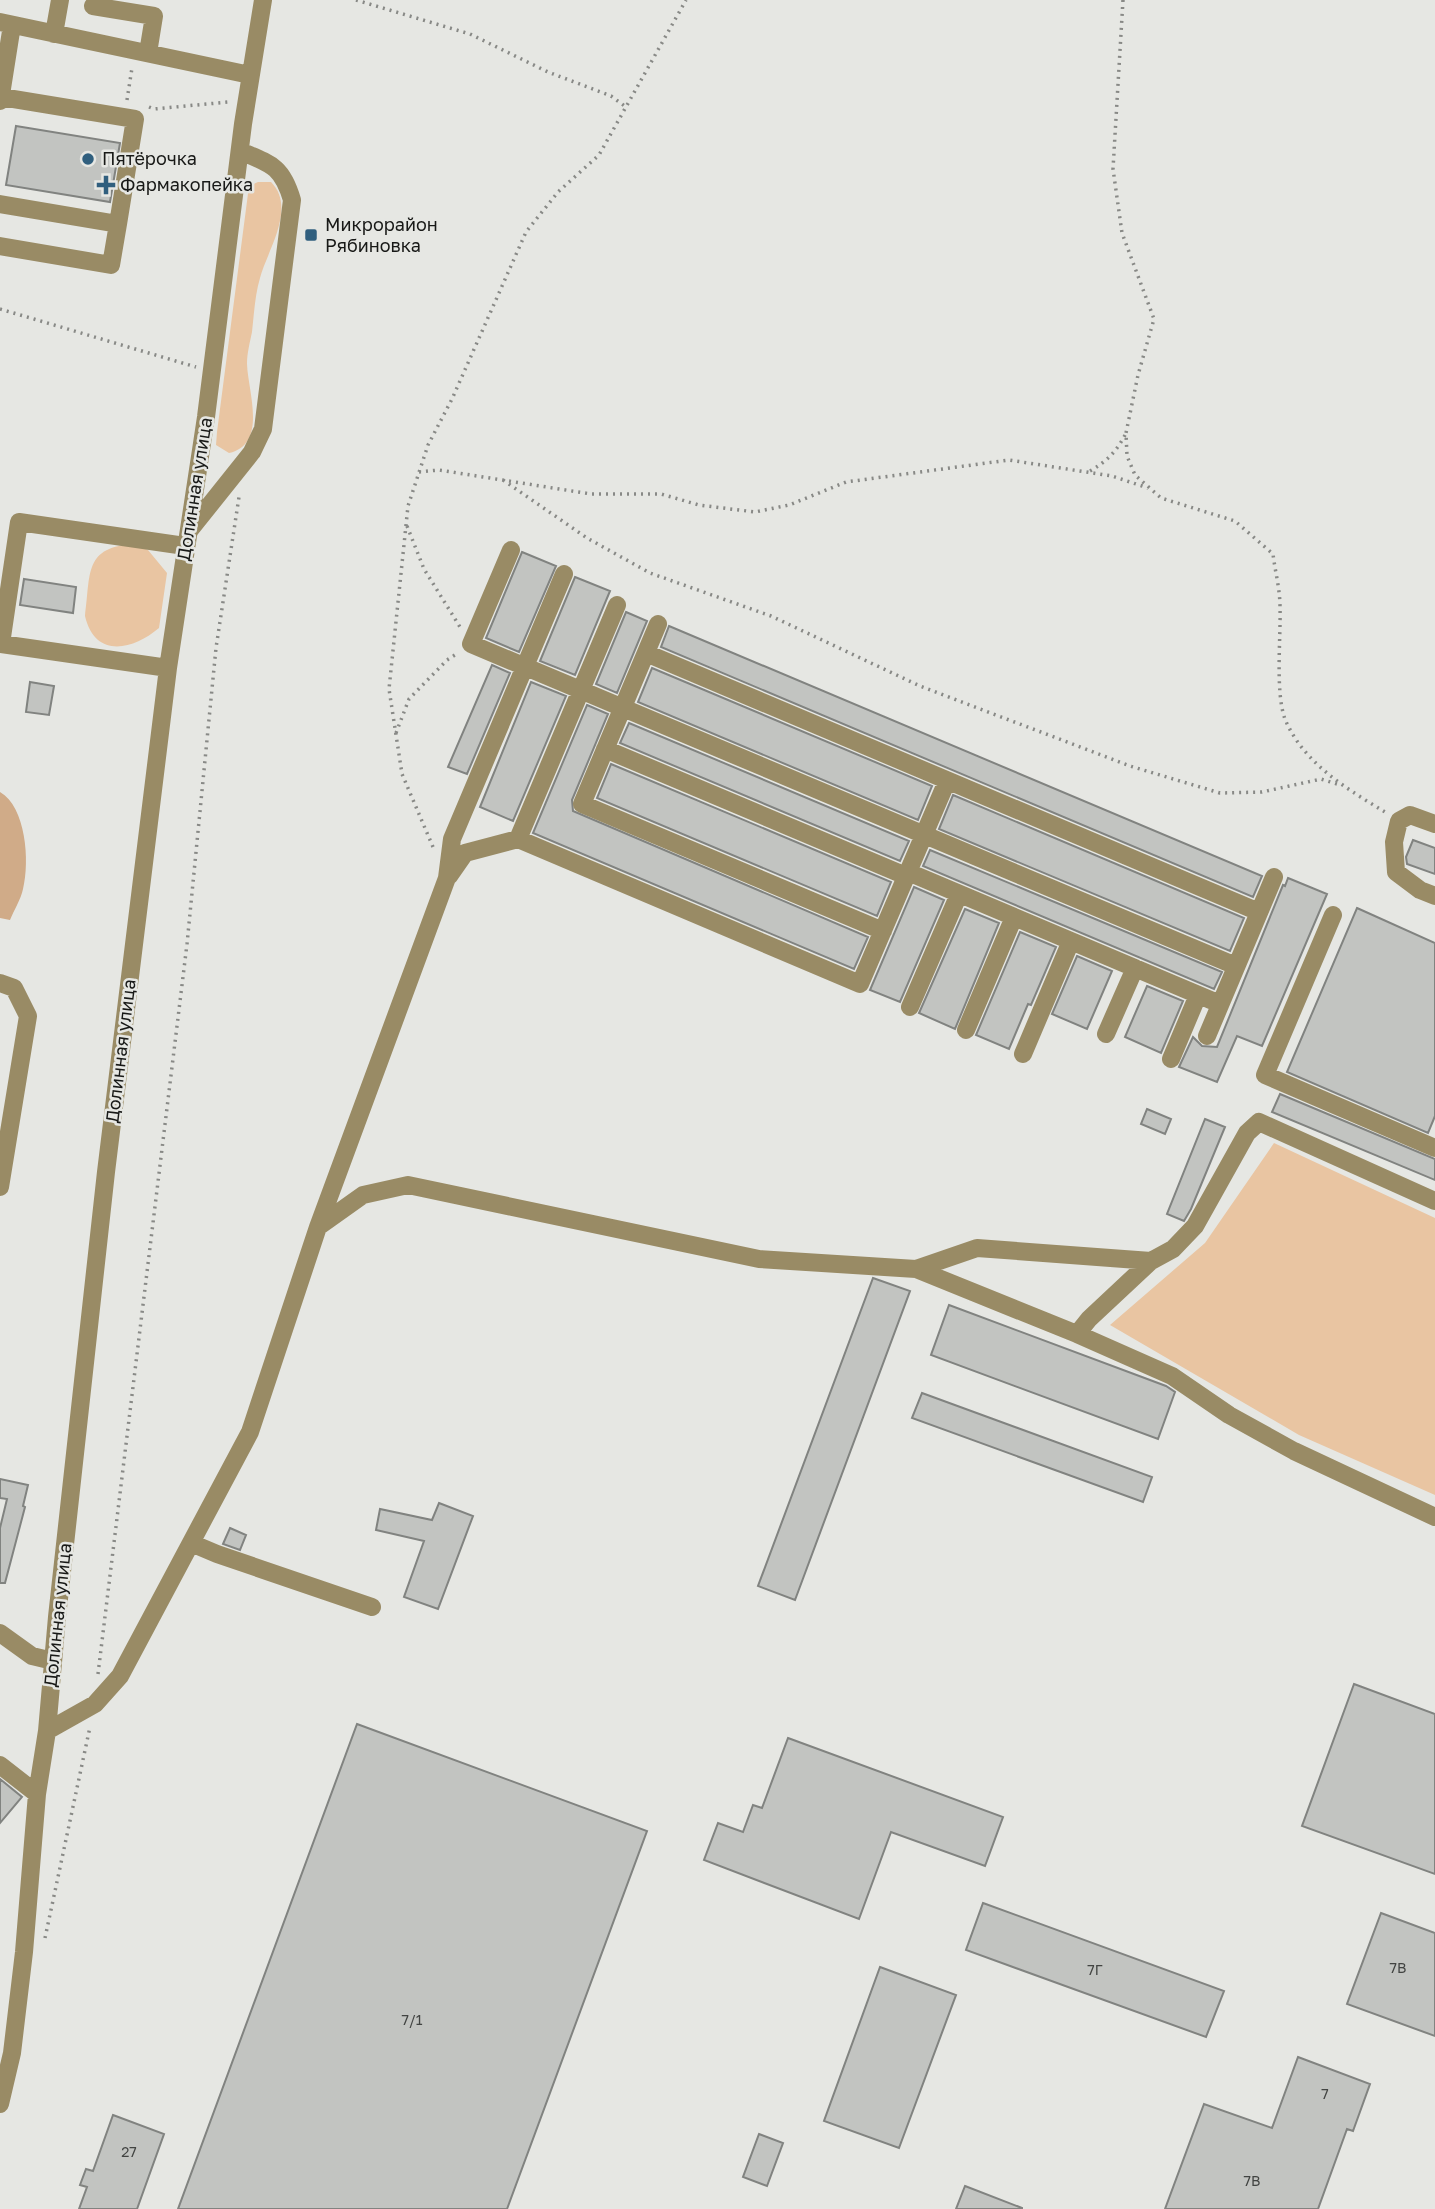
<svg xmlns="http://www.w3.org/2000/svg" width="1435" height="2209" font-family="'Golos Text',sans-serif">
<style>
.green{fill:#e9c5a2}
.forest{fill:#d0ab88}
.building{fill:#c2c4c1;stroke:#818380;stroke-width:2}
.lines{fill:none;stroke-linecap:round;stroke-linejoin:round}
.path{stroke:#888986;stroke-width:3.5;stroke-dasharray:2 5;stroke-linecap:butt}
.minor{stroke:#998b65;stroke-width:18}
.poi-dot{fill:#305f7e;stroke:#e6e7e3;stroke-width:2.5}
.labels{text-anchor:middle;stroke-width:5;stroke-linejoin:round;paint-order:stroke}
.number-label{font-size:14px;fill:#424442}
.poi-label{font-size:18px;fill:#181917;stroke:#e6e7e3;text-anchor:start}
.street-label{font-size:18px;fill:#181917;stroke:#e6e7e3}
</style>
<rect width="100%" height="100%" fill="#e6e7e3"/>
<path class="green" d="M 258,182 L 271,182 C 297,208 267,251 260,278 C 255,295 254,314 252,332 C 250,342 247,353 247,364 C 248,392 268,444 229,453 L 216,445 L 217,432 L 249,186 Z
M 136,544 L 148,550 L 167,573 L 159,628 C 133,650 95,659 85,616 C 91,574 83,546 136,544 Z
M 1274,1143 L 1435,1218 L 1435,1495 L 1299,1435 L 1110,1325 L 1205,1243 Z"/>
<path class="forest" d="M 0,792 C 26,807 30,861 23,889 C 21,899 14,910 10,920 L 0,918 Z"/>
<path class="building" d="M 16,126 L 120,143 L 110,202 L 6,185 Z
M 522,552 L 556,566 L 519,652 L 486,638 Z
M 575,577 L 610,591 L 575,675 L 540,661 Z
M 24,579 L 76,587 L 73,613 L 20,605 Z
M 626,612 L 647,621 L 617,693 L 596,684 Z
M 669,626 L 1262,876 L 1253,897 L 661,647 Z
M 492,665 L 510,673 L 467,774 L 448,767 Z
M 652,668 L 932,786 L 918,820 L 638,702 Z
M 30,682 L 54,686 L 49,715 L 26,712 Z
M 531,682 L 566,696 L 513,821 L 480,807 Z
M 587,705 L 608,714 L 572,800 L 573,811 L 868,937 L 854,969 L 533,833 Z
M 629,723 L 909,841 L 900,861 L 620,743 Z
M 611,764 L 891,882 L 877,916 L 597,798 Z
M 953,795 L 1244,918 L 1230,951 L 939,829 Z
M 1413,840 L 1435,848 L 1435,874 L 1407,864 L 1406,857 Z
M 930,850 L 1222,972 L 1214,989 L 923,866 Z
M 1288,878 L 1327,894 L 1262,1046 L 1237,1036 L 1217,1082 L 1179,1067 L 1193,1037 L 1202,1046 L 1217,1047 L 1283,885 L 1285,886 Z
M 914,887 L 944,900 L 900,1002 L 870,990 Z
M 1357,908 L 1435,943 L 1435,1116 L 1428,1133 L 1287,1072 Z
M 965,909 L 999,923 L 955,1029 L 919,1013 Z
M 1020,932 L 1056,947 L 1031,1005 L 1028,1004 L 1009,1049 L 976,1035 Z
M 1077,956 L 1112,971 L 1087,1029 L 1052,1014 Z
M 1147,986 L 1183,1001 L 1161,1053 L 1125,1037 Z
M 1280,1094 L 1435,1159 L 1435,1180 L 1272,1112 Z
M 1147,1109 L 1171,1119 L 1165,1134 L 1141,1124 Z
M 1205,1119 L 1225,1127 L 1191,1209 L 1184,1221 L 1167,1214 Z
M 873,1278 L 910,1291 L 795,1600 L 758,1586 Z
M 949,1305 L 1166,1386 L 1175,1392 L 1158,1439 L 931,1355 Z
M 922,1393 L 1152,1477 L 1143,1502 L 912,1418 Z
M 0,1479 L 28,1485 L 23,1506 L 25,1507 L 5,1583 L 0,1583 L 0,1528 L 7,1499 L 0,1498 Z
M 439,1503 L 473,1516 L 438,1609 L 404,1597 L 424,1541 L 376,1530 L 380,1509 L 432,1520 Z
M 230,1528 L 246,1535 L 240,1550 L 223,1544 Z
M 1354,1684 L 1435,1714 L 1435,1874 L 1302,1826 Z
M 357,1724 L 647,1831 L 507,2209 L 178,2209 Z
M 788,1738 L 1003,1817 L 985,1866 L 891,1832 L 859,1919 L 704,1860 L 718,1823 L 743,1832 L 753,1805 L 762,1808 Z
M 0,1779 L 22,1797 L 0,1823 Z
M 983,1903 L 1224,1991 L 1206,2037 L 966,1950 Z
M 1381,1913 L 1435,1933 L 1435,2036 L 1347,2004 Z
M 880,1967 L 956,1995 L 899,2148 L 824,2121 Z
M 1298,2057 L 1370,2084 L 1353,2131 L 1347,2129 L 1318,2209 L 1165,2209 L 1204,2104 L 1272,2128 Z
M 113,2115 L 164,2134 L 137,2209 L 79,2209 L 87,2187 L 80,2185 L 86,2169 L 93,2171 Z
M 759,2134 L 783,2143 L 767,2186 L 743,2177 Z
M 965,2186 L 1022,2208 L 1022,2209 L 956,2209 Z"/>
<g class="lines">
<path class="path" d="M 356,0 L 470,34 L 548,72 L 611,96 L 626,107
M 1123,0 L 1113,169 L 1122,233 L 1154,319 L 1138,375 L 1126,433 L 1127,456 L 1135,475 L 1161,498 L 1235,521 L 1273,554 C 1275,571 1280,589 1280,607 C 1281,637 1275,692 1285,719 C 1303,763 1347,789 1385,812
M 127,100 L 132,68
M 149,107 L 154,109 L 228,102
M 0,309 L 196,367
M 1090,471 C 1106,462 1117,451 1125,435
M 419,472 L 439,470 L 591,494 L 661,494 L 699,505 L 755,512 L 789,505 L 846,482 L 1009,460 L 1112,476 L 1148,488
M 503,480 L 587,538 L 650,573 L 771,616 L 920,686 L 1130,766 L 1220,793 L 1262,792 L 1321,779 L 1340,785
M 407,526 L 424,569 L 460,627
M 396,733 L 409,699 L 447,660 L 458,653
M 433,847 L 402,774 L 389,689 L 408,506 L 428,445 L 452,399 L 526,232 L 558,192 L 599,155 L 686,0
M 98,1674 L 187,944 L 216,648 L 239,497
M 45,1938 L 90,1727"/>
<path class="minor" d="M 93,6 L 154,16 L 148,53
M 0,22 L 250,75
M 54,34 L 60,0
M 0,101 L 12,25
M 0,204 L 118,224 L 135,119 L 1,97
M 0,246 L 111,265 L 118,224
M 189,531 L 252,452 L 263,429 L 292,200 C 282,166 271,164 240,151
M 511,550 L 471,644 L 1236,966
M 658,624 L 582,804 L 883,931
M 646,653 L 1259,912
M 168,668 L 1,644 L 19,522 L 185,546
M 605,749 L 906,876
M 1435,824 L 1410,815 L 1399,821 L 1394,842 L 1396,872 L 1420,890 L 1435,896
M 518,839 L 617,605
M 908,872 L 1220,1004
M 449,876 L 465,853 L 518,839 L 860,984 L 947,781
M 1333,915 L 1265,1075 L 1435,1148
M 0,983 L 14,988 L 28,1016 L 0,1187
M 910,1007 L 959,894
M 966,1030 L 1014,917
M 1106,1034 L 1135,968
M 1207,1036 L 1274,877
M 1023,1054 L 1071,941
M 1171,1059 L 1198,995
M 318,1227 L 363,1195 L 408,1185 L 759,1259 L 916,1269 L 1077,1334 L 1172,1376 L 1229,1415 L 1294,1451 L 1435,1517
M 916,1269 L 977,1248 L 1151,1261 L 1173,1249 L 1195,1226 L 1247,1133 L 1259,1122 L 1435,1201
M 1077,1334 L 1089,1319 L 1151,1261
M 191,1543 L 217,1554 L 372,1607
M 0,1633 L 32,1656 L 53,1661
M 47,1731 L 95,1704 L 120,1676 L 250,1432 L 318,1227 L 447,878 L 452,839 L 564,574
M 0,1765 L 37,1794
M 0,2104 L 12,2053 L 24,1952 L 37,1794 L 47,1731 L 57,1617 L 106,1172 L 168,668 L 206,417 L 243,124 L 263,0"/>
</g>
<g class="poi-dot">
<circle cx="88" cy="159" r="7"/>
<path d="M102.5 174.5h7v7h7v7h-7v7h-7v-7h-7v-7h7z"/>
<rect x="304" y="228" width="14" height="14" rx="3.5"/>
</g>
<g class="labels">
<g class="number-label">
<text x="1398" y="1973">7В</text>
<text x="1095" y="1975">7Г</text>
<text x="412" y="2025">7/1</text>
<text x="1325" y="2099">7</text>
<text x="129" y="2157">27</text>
<text x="1252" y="2186">7В</text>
</g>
<g class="poi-label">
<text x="102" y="165">Пятёрочка</text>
<text x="120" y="191">Фармакопейка</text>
<text x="325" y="231">Микрорайон<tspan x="325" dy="21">Рябиновка</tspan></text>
</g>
<g class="street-label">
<text transform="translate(195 489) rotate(-81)" y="6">Долинная улица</text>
<text transform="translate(121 1051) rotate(-83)" y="6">Долинная улица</text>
<text transform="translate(58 1615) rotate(-84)" y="6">Долинная улица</text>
</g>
</g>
</svg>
